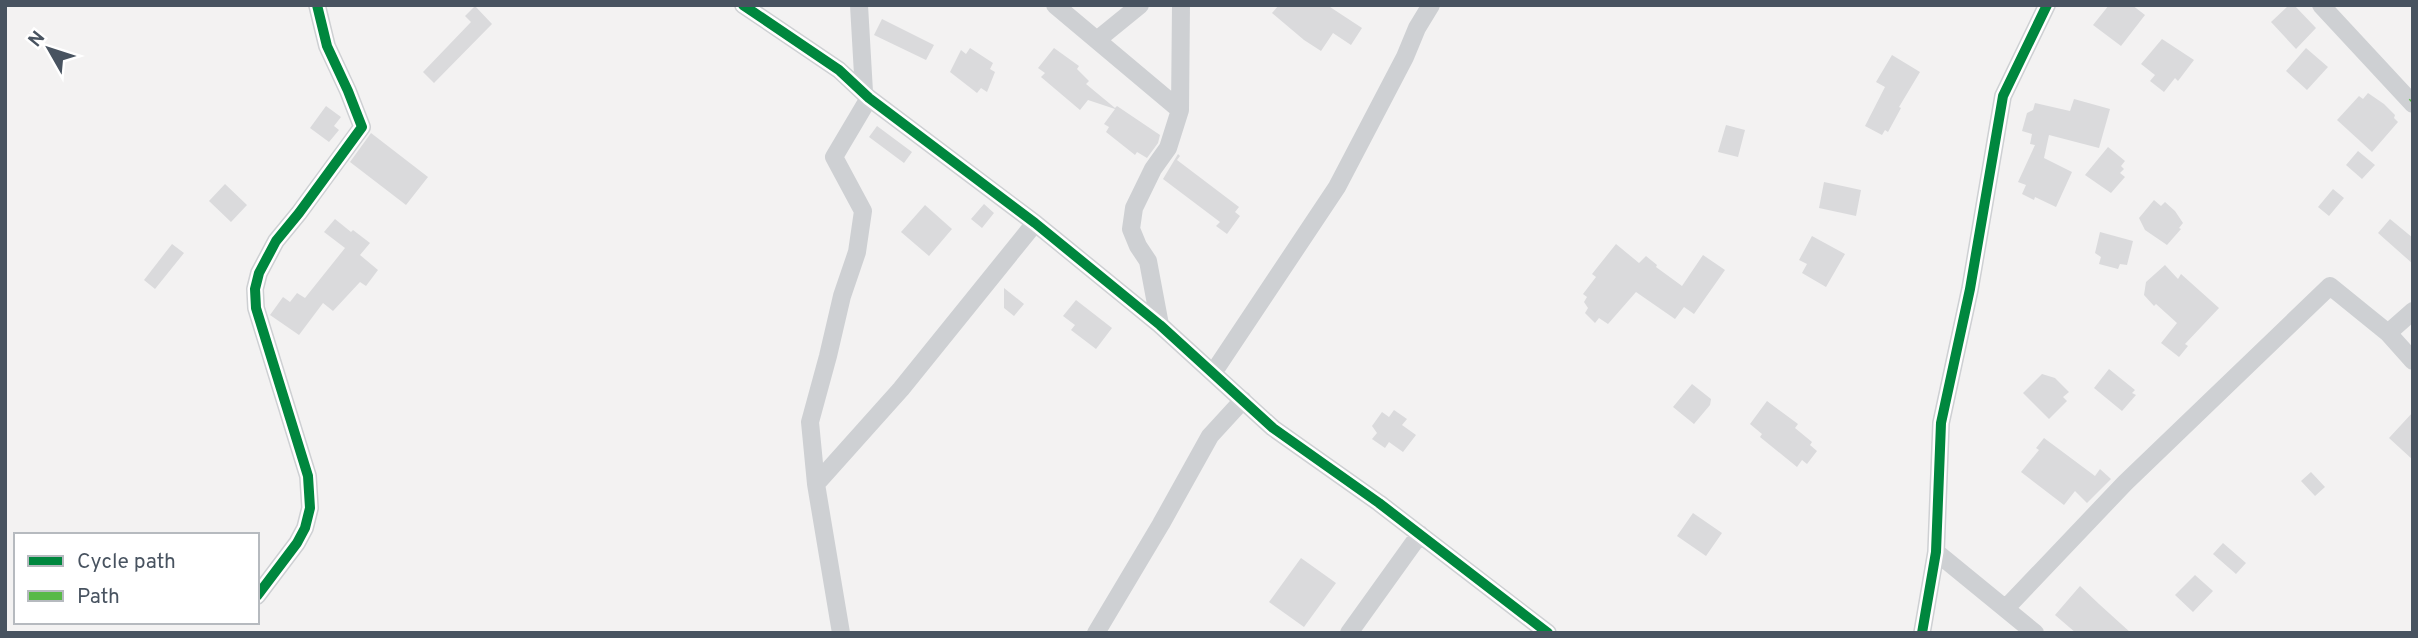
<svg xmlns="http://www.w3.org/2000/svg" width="2418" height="638" font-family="Overpass,sans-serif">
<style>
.building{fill:#dadadc}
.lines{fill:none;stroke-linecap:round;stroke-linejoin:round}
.street{stroke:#ced0d3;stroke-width:18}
.quiet{stroke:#58b947;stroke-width:9;stroke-dasharray:18 9;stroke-linecap:butt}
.cycleway-casing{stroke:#fff;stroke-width:15}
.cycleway{stroke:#00873e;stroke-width:10}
</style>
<rect width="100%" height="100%" fill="#f3f2f2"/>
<path class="building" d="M 1279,5 L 1327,5 L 1362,28 L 1351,45 L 1333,33 L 1321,51 L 1304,40 L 1272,13 Z
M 2109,5 L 2132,5 L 2145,15 L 2121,46 L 2093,25 Z
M 2289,5 L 2294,5 L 2316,28 L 2296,49 L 2271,22 Z
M 475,6 L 492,24 L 434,83 L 423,72 L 471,22 L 465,16 Z
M 882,19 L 934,45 L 926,60 L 874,35 Z
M 2162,39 L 2194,60 L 2178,81 L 2175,78 L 2164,92 L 2150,81 L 2155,75 L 2141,64 Z
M 970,48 L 993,63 L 990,69 L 995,72 L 987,92 L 981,88 L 977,93 L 950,72 L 961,50 L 966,54 Z
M 1054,48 L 1079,66 L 1077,69 L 1089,81 L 1086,84 L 1115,108 L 1117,106 L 1160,135 L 1158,143 L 1147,158 L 1137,152 L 1135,155 L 1106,132 L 1109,127 L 1104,124 L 1115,109 L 1088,100 L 1080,110 L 1041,77 L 1045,73 L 1038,68 Z
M 2306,48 L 2328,67 L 2307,90 L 2286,71 Z
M 1892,55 L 1920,72 L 1899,107 L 1901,108 L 1888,132 L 1885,130 L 1882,135 L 1865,126 L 1885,87 L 1876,82 Z
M 2368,93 L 2384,104 L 2395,115 L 2394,118 L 2398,122 L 2372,152 L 2337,120 L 2359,96 L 2363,99 Z
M 2074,99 L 2110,109 L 2099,148 L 2049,135 L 2044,158 L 2072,172 L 2056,207 L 2035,197 L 2034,200 L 2022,194 L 2026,185 L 2018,182 L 2035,145 L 2030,144 L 2032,134 L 2022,131 L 2027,113 L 2033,110 L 2035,103 L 2070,111 Z
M 326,106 L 341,117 L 334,126 L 339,130 L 329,142 L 310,128 Z
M 1726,125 L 1745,130 L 1738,157 L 1718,152 Z
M 877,126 L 912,152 L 904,163 L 869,137 Z
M 371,133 L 428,177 L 406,205 L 350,162 Z
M 2108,147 L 2125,161 L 2121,166 L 2124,169 L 2120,173 L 2125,177 L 2111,193 L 2085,175 Z
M 2358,151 L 2375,165 L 2362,179 L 2346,165 Z
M 1178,154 L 1180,156 L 1177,160 L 1239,207 L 1235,212 L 1240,216 L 1227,234 L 1216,226 L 1220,222 L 1163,179 Z
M 1824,182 L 1861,190 L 1856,216 L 1819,208 Z
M 225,184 L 247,205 L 231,222 L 209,201 Z
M 2333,189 L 2344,198 L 2329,216 L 2318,207 Z
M 2154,200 L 2161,206 L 2165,202 L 2175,211 L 2183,223 L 2179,228 L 2181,229 L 2167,245 L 2145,230 L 2139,218 Z
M 984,204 L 994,213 L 982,228 L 971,219 Z
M 925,205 L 952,229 L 929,256 L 901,232 Z
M 335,219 L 351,232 L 353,230 L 370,243 L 360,255 L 378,270 L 366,286 L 360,282 L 333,311 L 323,303 L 299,335 L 270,315 L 283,297 L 290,302 L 297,293 L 305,298 L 345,248 L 324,232 Z
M 2390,219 L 2413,238 L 2413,264 L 2378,233 Z
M 2100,232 L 2133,241 L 2127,265 L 2120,264 L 2118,269 L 2099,264 L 2101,257 L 2095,253 Z
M 1812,236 L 1845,254 L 1826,287 L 1802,273 L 1807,264 L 1799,260 Z
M 172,244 L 184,253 L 155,289 L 144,280 Z
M 1616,244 L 1639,263 L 1646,256 L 1657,265 L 1656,267 L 1682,286 L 1703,255 L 1725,270 L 1694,314 L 1684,307 L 1675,319 L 1636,292 L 1608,324 L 1599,318 L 1595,323 L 1585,313 L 1588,308 L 1584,302 L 1587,297 L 1583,294 L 1596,277 L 1592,274 Z
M 2165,265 L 2178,279 L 2181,274 L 2219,308 L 2185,344 L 2188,346 L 2179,357 L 2161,343 L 2177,323 L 2156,304 L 2154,306 L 2144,295 L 2146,282 Z
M 1004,288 L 1024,304 L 1014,316 L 1004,308 Z
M 1076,300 L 1112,328 L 1096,349 L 1071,330 L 1075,325 L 1063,316 Z
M 2109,369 L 2135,390 L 2132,393 L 2136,395 L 2122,411 L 2094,388 Z
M 2042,374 L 2055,378 L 2069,392 L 2063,397 L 2067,401 L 2049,419 L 2023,393 Z
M 1692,384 L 1711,399 L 1710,405 L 1694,424 L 1673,407 Z
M 1767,401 L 1798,424 L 1795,428 L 1812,442 L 1810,445 L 1817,451 L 1807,464 L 1802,460 L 1797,467 L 1760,437 L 1762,434 L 1750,424 Z
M 1394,410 L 1407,419 L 1402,425 L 1416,435 L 1403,452 L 1389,442 L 1385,448 L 1372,439 L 1377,433 L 1372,426 L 1382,412 L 1389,417 Z
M 2413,412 L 2413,460 L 2389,438 Z
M 2044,438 L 2095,476 L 2100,469 L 2111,479 L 2087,503 L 2075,491 L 2064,505 L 2021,472 L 2039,450 L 2036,448 Z
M 2311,472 L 2325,487 L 2315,496 L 2301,481 Z
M 1693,513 L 1722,533 L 1706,556 L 1677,536 Z
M 2223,543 L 2246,563 L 2236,574 L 2213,554 Z
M 1301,558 L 1336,583 L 1304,627 L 1269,602 Z
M 2195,575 L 2213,591 L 2193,612 L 2175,595 Z
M 2080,586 L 2099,604 L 2131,633 L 2076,633 L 2055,615 Z"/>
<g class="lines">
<path class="street" d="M 743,5 L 839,70 L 869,98 L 1035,223 L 1160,325 L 1273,428 L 1379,503 L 1548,633
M 859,5 L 864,92
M 1055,5 L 1180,110
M 2321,5 L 2413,104
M 1097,40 L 1140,5
M 1160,325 L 1148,261 L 1138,246 L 1131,229 L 1134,208 L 1153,169 L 1168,148 L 1180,110 L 1181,5
M 2388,333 L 2413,311
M 1213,373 L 1337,187 L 1405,57 L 1417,28 L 1431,5
M 816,484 L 901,389 L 1035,223
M 1936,552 L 2035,633
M 257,596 L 297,543 L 305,528 L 310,508 L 308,476 L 256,308 L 255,289 L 259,273 L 276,241 L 299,213 L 362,127 L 348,91 L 327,46 L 317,5
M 2006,608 L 2125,483 L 2330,286 L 2388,333 L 2413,361
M 841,633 L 816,484 L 810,422 L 828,356 L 842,296 L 857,252 L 863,211 L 834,157 L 869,98
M 1096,633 L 1161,524 L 1210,436 L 1243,400
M 1349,633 L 1420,534
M 1922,633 L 1936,552 L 1941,423 L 1970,289 L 2003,96 L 2047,5"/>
<path class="quiet" d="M 2412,103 L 2413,102"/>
<g class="cycleway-casing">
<path id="cycleway" d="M 743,5 L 839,70 L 869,98 L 1035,223 L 1160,325 L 1273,428 L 1379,503 L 1548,633
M 257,596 L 297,543 L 305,528 L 310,508 L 308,476 L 256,308 L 255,289 L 259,273 L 276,241 L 299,213 L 362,127 L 348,91 L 327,46 L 317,5
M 1922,633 L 1936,552 L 1941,423 L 1970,289 L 2003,96 L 2047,5"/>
</g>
<use href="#cycleway" class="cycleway"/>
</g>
<rect width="2418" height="638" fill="none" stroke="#485360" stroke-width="14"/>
<rect x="14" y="533" width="245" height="91" fill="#ffffff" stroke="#b6babf" stroke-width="2"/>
<rect x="28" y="556" width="35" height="10" fill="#00873e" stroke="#b6babf" stroke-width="2"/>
<text x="77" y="568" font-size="21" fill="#485360">Cycle path</text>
<rect x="28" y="591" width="35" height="10" fill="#58b947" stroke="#b6babf" stroke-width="2"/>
<text x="77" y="603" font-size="21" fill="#485360">Path</text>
<g transform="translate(49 49) rotate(309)" stroke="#ffffff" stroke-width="5" paint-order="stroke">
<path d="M0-5L12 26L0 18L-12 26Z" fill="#485360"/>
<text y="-10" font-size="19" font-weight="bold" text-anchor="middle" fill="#485360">N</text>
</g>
</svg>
